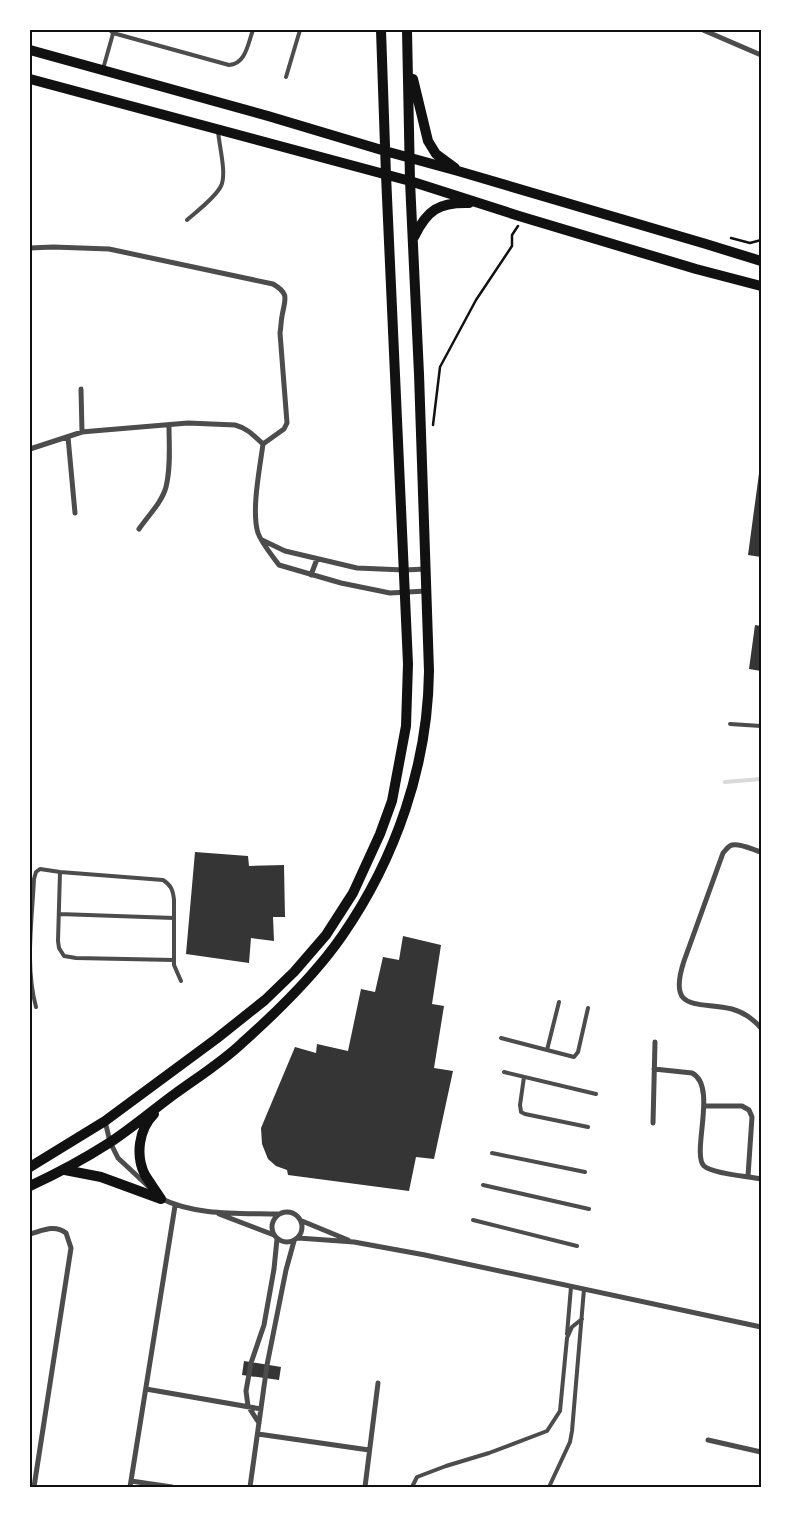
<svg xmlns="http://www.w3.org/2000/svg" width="791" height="1517" font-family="'Asap Condensed',sans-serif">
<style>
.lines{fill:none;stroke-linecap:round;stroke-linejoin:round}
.stream{stroke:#d9d9d9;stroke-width:4}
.building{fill:#353535}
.path{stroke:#111;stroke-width:2.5}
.service{stroke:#4c4c4c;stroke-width:4}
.minor{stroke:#4c4c4c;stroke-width:5}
.secondary{stroke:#111;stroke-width:10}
.neatline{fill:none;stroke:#111;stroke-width:2}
</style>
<rect width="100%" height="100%" fill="#fff"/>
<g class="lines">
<path class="stream" d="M 725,782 L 761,779"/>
</g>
<path class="building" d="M 760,466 L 761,466 L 761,557 L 748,555 Z
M 755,625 L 761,626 L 761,671 L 749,669 Z
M 195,852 L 248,856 L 249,866 L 284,865 L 285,917 L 273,917 L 274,941 L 251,938 L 249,963 L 186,954 Z
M 403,936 L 441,945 L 432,1004 L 444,1006 L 434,1068 L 453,1071 L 434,1159 L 416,1157 L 409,1191 L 288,1175 L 287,1170 L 276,1166 L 268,1159 L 262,1144 L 261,1128 L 295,1047 L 316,1053 L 317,1044 L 348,1051 L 361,989 L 375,992 L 383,957 L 399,960 Z
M 244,1361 L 281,1367 L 279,1380 L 242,1375 Z"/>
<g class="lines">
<path class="path" d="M 731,238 L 750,243 L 761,240
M 433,425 L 440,367 L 476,300 L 512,246 L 512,235 L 518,226"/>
<path class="service" d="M 110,30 L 113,33 L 229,65 C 246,64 248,43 253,30
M 103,69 L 114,30
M 286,77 L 300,30
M 187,220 C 197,211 215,198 221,186 C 227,174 219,145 218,131
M 730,724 L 761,726
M 60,872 L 58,941 L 59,948 L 64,956 L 76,958 L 174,960
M 59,914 L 174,918
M 36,1007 C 25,966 32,921 34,879 L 36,872 L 40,869 L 60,872 L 163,880 C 171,885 173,890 174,900 L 174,965 L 181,981
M 501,1038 L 574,1057 L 578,1052 L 588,1008
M 547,1050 L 559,1002
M 504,1072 L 596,1094
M 524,1077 L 520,1105 L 521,1112 L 525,1114 L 588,1127
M 492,1153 L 585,1172
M 483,1185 L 589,1209
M 473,1220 L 577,1246
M 567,1334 L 571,1287
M 412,1487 L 417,1477 L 446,1466 L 489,1453 L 547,1431 L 560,1411 L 567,1338 L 572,1327 L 582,1319
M 549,1487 L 570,1442 L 572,1431 L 584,1289"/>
<path class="minor" d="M 703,30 L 761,55
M 30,248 L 53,247 L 109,249 L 273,284 C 290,294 285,299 282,316 C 281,321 281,327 280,333 L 287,423 L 284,429 L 263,444
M 81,389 L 82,432
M 68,437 L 75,513
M 30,449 L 82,432 L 93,431 L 188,423 L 235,425 C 247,428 254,436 263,444 C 260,467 251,511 258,533 C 262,544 272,555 279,565 L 341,583 L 390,593 L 426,591
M 139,529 C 148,516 162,502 166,487 C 171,467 169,445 169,425
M 262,540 L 285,551 L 357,568 L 404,570 L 426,569
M 311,575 L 317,559
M 761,852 C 753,850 741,843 732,845 C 728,846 726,850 723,853 L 684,961 C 667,1013 697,1001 732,1009 C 743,1012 753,1019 761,1028
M 654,1069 L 692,1073 C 718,1086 691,1153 704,1166 C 713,1174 748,1176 761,1179
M 704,1106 L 742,1106 L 749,1110 L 752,1117 L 748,1176
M 105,1121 L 110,1142 L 118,1158 L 149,1187
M 653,1123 L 655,1042
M 160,1198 C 195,1216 240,1213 278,1214
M272 1227a15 15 0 1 1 30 0a15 15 0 1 1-30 0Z
M 219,1214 L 274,1235
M 302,1221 L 348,1240
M 30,1234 C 42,1231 54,1224 66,1233 L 71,1248 L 34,1487
M 298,1238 L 354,1242 L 425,1255 L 761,1327
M 146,1389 L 261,1409
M 259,1423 L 248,1406 L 246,1391 L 251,1363 L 264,1325 L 274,1269 L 277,1239
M 258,1434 L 369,1450
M 708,1440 L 761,1452
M 131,1481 L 172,1487
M 130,1487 L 175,1206
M 250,1487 L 267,1365 L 286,1270 L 294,1241
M 365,1487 L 378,1383"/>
<path class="secondary" d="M 30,50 L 268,116 L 385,151 L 458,171 L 706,244 L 761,261
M 30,79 L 410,181 L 519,216 L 696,269 L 761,286
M 413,79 L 428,141 L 436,154 L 455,168
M 414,237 C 427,210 439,202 469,203
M 154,1114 C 139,1129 135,1155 145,1175 C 150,1183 156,1191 161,1199
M 30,1167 L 105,1121 L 216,1039 L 265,1000 L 294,972 L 326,935 L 353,893 L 380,834 L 392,801 L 406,726 L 408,664 L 386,175 L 381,30
M 65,1170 L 101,1177 L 161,1199
M 30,1186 C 58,1173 84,1159 109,1143 C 132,1128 154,1109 176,1093 C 198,1077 222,1062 242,1043 C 278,1011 315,975 342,936 C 396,858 428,765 429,671 L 419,374 L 410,181 L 407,30"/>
</g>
<rect width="791" height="1517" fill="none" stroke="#ffffff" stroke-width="62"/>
<rect x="31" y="31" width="729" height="1455" class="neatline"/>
</svg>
